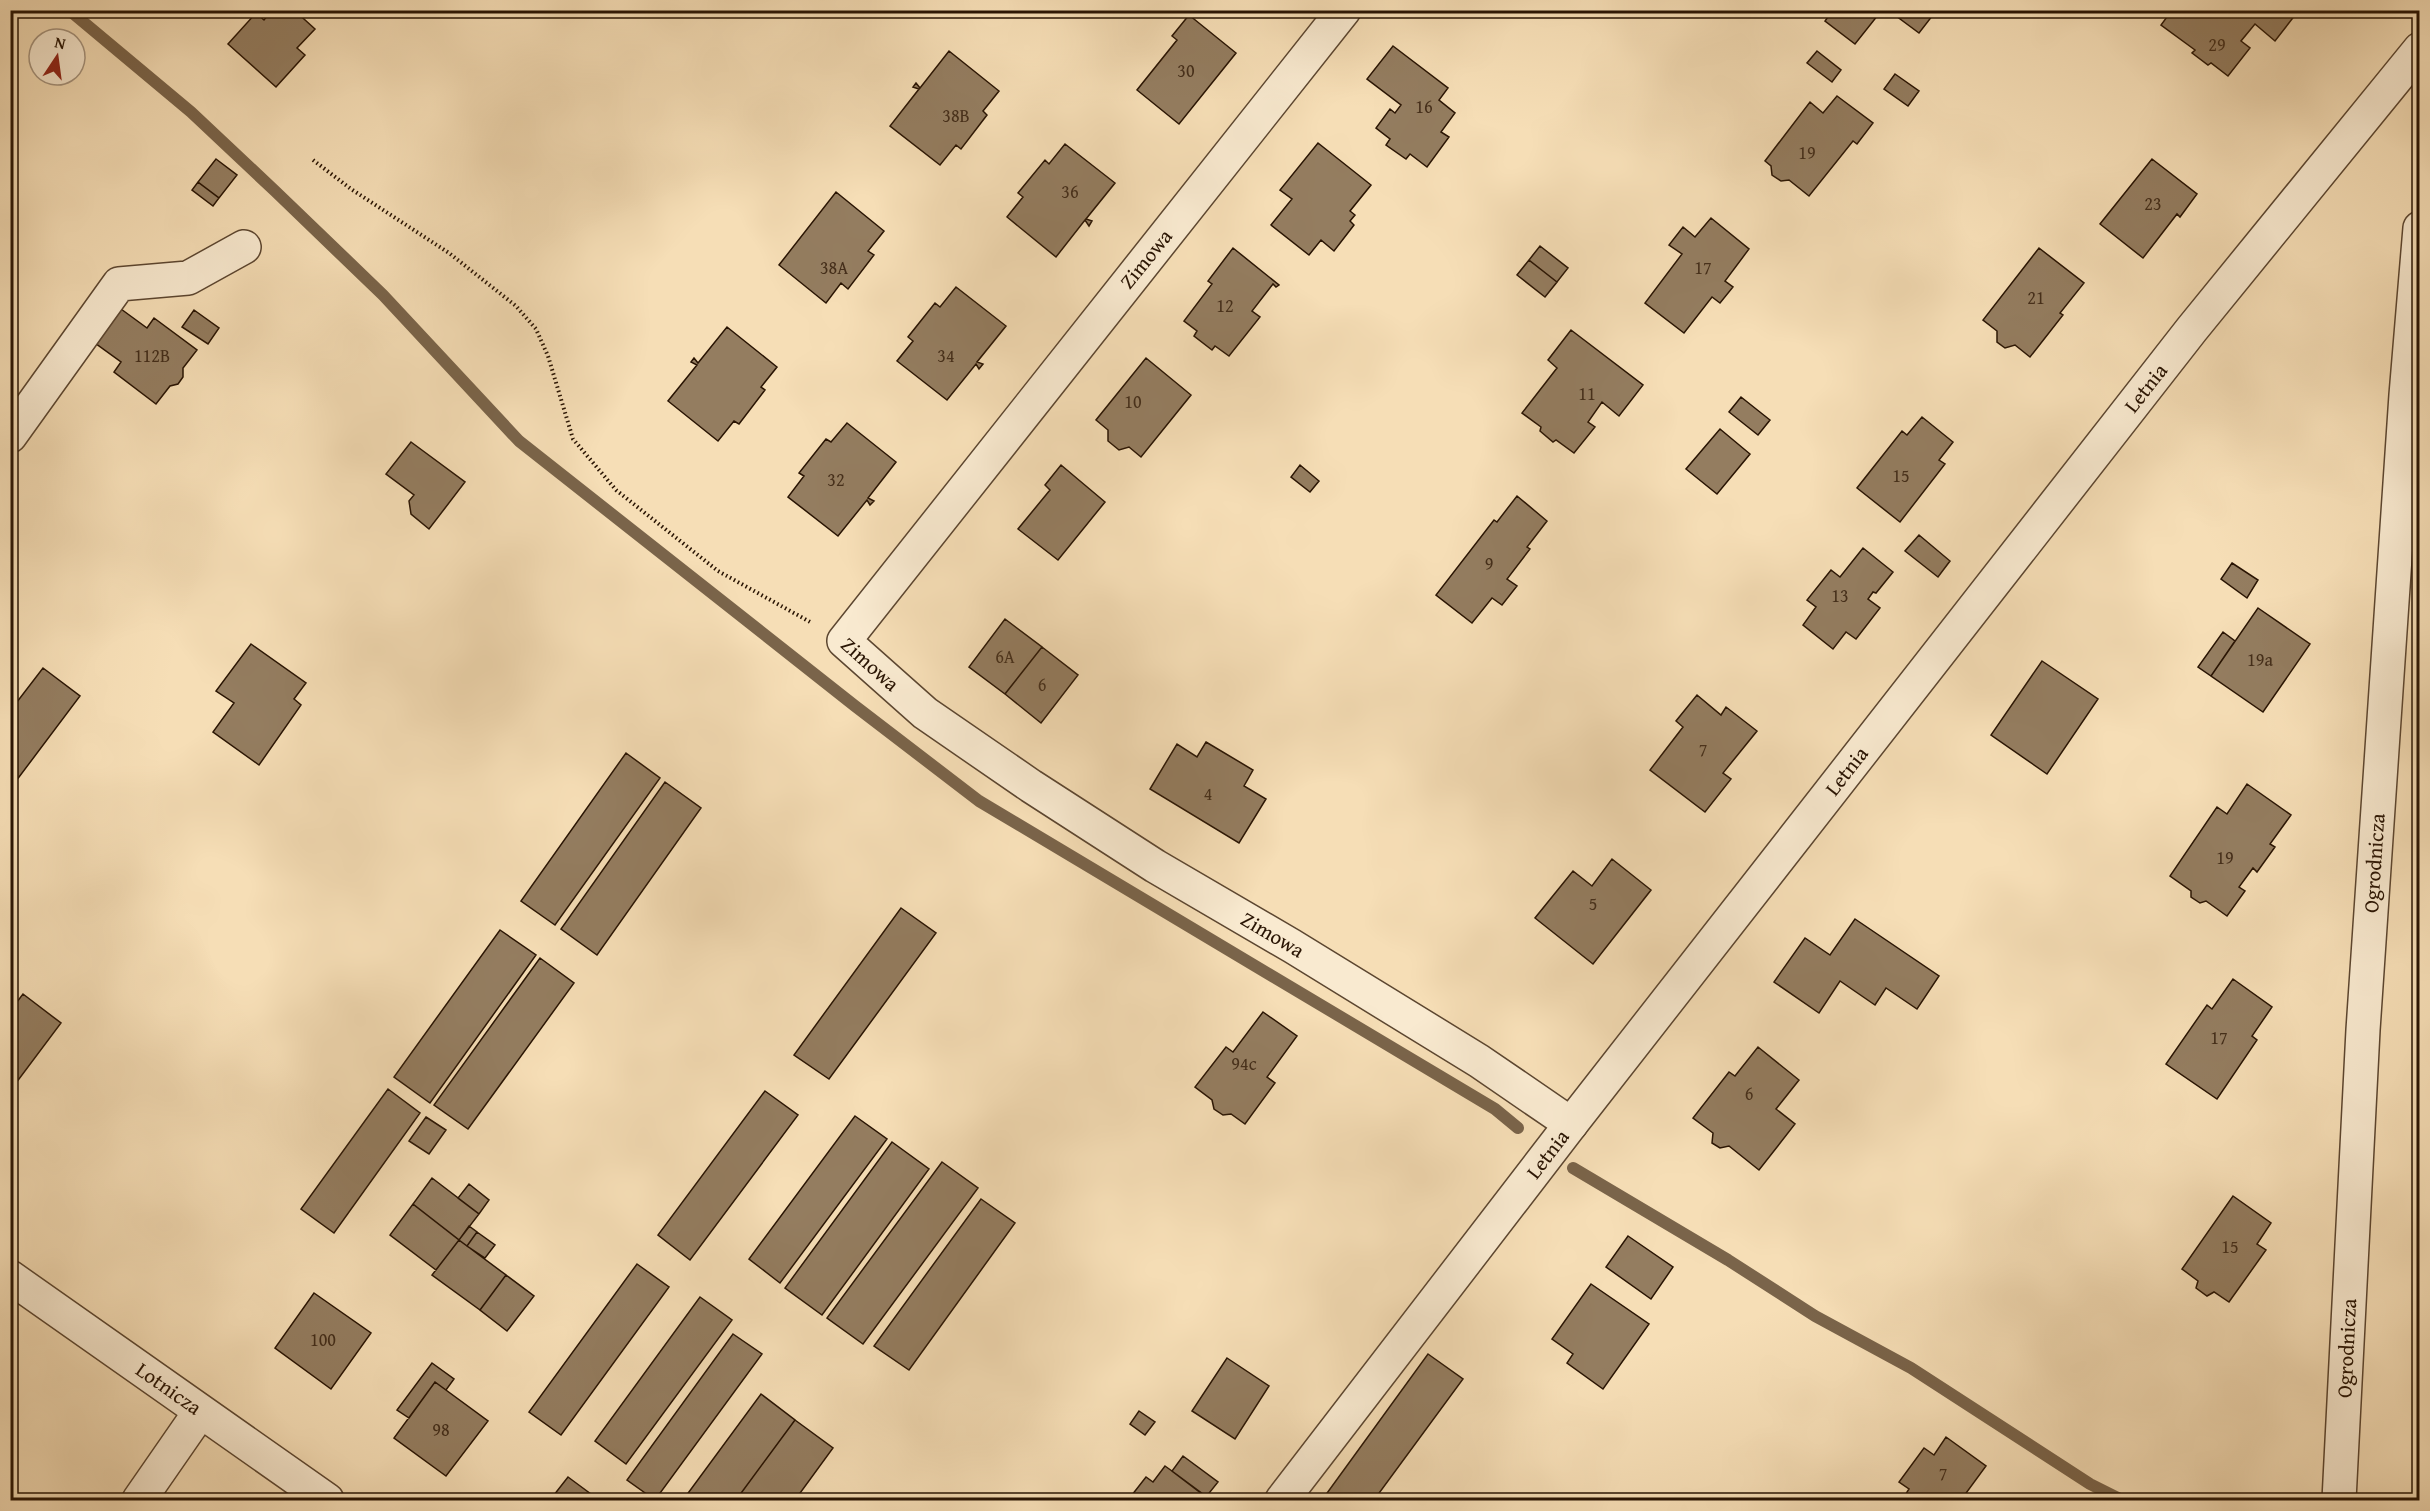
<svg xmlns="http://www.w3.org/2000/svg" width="2430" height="1511" font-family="'Gentium Book Plus',serif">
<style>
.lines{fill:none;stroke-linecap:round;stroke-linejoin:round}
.stream{stroke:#7a644a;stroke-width:12}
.building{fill:#947d60;stroke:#291403;stroke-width:1.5}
.minor-casing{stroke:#5c4630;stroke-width:36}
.path{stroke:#291403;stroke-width:4;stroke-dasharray:1.5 3;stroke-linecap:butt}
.minor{stroke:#f9ead0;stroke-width:33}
.labels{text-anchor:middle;stroke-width:4.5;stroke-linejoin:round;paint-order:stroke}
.number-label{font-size:18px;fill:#442e1a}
.street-label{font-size:21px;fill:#291403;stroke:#f9ead0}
</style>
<rect width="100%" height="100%" fill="#f6deb6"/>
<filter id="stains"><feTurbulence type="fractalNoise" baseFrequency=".00333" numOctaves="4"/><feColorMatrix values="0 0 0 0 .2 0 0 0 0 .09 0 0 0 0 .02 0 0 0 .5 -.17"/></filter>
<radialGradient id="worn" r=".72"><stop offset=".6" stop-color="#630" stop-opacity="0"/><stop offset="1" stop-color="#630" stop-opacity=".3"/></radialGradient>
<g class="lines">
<path class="stream" d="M 69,10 L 191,112 L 275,191 L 383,295 L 519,441 L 855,706 L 979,801 L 1495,1109 L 1518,1128
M 1573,1168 L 1728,1260 L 1815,1316 L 1911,1368 L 2090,1484 L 2122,1500"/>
</g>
<path class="building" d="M 272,10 L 294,10 L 315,29 L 297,48 L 305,55 L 276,87 L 228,44 L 256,13 L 264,20 Z
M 1833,10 L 1882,10 L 1855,44 L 1825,21 Z
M 1888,10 L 1926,10 L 1933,15 L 1919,33 Z
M 2172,10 L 2299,10 L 2275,41 L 2255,24 L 2241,41 L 2250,48 L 2228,76 L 2211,63 L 2208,65 L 2192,53 L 2195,50 L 2161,25 Z
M 1189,15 L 1236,53 L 1179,124 L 1137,90 L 1177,40 L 1172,36 Z
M 1393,46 L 1448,88 L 1439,100 L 1455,113 L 1441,132 L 1449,137 L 1427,167 L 1410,154 L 1406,159 L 1386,145 L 1390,139 L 1376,128 L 1390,109 L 1395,113 L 1401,105 L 1367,79 Z
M 949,51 L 999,91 L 983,111 L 987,115 L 961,149 L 956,145 L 940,165 L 890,126 L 919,89 L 913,87 L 916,83 L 920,88 Z
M 1817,51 L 1841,70 L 1832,82 L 1807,63 Z
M 1895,74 L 1919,91 L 1908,106 L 1884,89 Z
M 1837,96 L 1873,123 L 1857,144 L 1853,141 L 1809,196 L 1789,180 L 1781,181 L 1772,175 L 1771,166 L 1765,161 L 1810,102 L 1823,113 Z
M 1318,143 L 1371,185 L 1350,211 L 1355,215 L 1350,221 L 1354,225 L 1334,251 L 1321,240 L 1309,255 L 1271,225 L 1292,199 L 1280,190 Z
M 1065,144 L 1115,183 L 1086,219 L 1092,221 L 1089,226 L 1085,220 L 1056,257 L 1007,217 L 1023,197 L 1018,193 L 1045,160 L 1049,164 Z
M 216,159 L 237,175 L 219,198 L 198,182 Z
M 2152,159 L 2197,194 L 2180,217 L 2177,214 L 2143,258 L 2100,224 Z
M 198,182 L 219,198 L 213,206 L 192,190 Z
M 836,192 L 884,231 L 868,251 L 874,255 L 848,289 L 841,283 L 826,303 L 779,265 Z
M 1711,218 L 1749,249 L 1725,281 L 1733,287 L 1720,303 L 1712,297 L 1684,333 L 1645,303 L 1682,254 L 1669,245 L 1683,227 L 1695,237 Z
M 1540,246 L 1568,268 L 1557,282 L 1529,260 Z
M 1233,248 L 1279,285 L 1276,287 L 1273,284 L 1252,311 L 1260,317 L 1229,356 L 1215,346 L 1212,350 L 1194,336 L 1197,331 L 1184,321 L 1212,284 L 1208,281 Z
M 2039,248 L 2084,283 L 2060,313 L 2063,315 L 2030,357 L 2015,345 L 2005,348 L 1997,342 L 1997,331 L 1983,320 Z
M 1529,260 L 1557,282 L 1545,297 L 1517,275 Z
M 956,287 L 1006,326 L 977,362 L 983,364 L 979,369 L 976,364 L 947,400 L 897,361 L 913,341 L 908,337 L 935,303 L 940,307 Z
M 121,309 L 147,328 L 154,318 L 197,350 L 183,368 L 183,377 L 178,384 L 170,386 L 156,404 L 114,372 L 121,362 L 95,343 Z
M 194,310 L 219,328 L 208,344 L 182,327 Z
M 727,327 L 777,367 L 761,387 L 765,390 L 739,424 L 734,421 L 718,441 L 668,401 L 697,365 L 691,362 L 694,358 L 698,363 Z
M 1571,330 L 1643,385 L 1619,416 L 1602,402 L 1588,422 L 1595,427 L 1574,453 L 1556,440 L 1553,442 L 1540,431 L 1541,427 L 1522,413 L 1557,368 L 1548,360 Z
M 1146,358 L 1191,395 L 1141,457 L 1129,447 L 1119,450 L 1108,441 L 1108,430 L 1096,420 Z
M 1741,397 L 1770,420 L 1758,435 L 1729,412 Z
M 1922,417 L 1953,442 L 1939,460 L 1945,464 L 1900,522 L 1857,488 L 1902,431 L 1907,435 Z
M 847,423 L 896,462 L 868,498 L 874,501 L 870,505 L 867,500 L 838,536 L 788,497 L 804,476 L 799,473 L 826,439 L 831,442 Z
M 1720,429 L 1750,454 L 1717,494 L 1686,469 Z
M 411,442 L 465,482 L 429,529 L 411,514 L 409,501 L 414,495 L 386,474 Z
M 1061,465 L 1105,502 L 1058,560 L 1018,529 L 1050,490 L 1045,485 Z
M 1300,465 L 1319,481 L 1310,492 L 1291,477 Z
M 1517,496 L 1547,521 L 1527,547 L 1530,549 L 1507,579 L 1517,586 L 1502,605 L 1492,598 L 1472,623 L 1436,595 L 1494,520 L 1497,522 Z
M 1919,535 L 1950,561 L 1938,577 L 1905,551 Z
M 1863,548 L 1893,572 L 1876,593 L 1873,592 L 1868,599 L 1880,608 L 1856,639 L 1846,632 L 1833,649 L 1803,625 L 1816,607 L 1807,600 L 1831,570 L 1840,577 Z
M 2232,563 L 2258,580 L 2247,598 L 2221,579 Z
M 2258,608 L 2310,644 L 2263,712 L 2211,676 Z
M 1005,619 L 1042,647 L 1005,694 L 969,667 Z
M 2223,632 L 2235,641 L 2211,676 L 2198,667 Z
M 251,644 L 306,683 L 294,699 L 301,705 L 259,765 L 213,732 L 234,703 L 216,691 Z
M 1042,647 L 1078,675 L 1041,723 L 1005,694 Z
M 2042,661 L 2098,699 L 2047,774 L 1991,735 Z
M 43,668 L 80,696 L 10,789 L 10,711 Z
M 1697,695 L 1721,715 L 1726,707 L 1757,731 L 1723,773 L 1731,779 L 1705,812 L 1650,770 L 1683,727 L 1676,721 Z
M 1206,742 L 1253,770 L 1244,786 L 1266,799 L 1239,843 L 1150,789 L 1177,744 L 1197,757 Z
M 626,753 L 660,778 L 555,925 L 521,901 Z
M 665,782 L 701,808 L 597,955 L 561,929 Z
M 2247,784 L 2291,815 L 2270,844 L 2275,847 L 2257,872 L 2253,868 L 2239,887 L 2245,891 L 2227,916 L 2206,901 L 2200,903 L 2191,897 L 2191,891 L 2170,876 L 2217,807 L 2227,814 Z
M 1612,859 L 1651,890 L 1593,964 L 1535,918 L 1573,871 L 1592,886 Z
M 901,908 L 936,933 L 829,1079 L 794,1055 Z
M 1855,919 L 1939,976 L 1917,1009 L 1886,988 L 1875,1005 L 1840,981 L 1819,1013 L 1774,982 L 1805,938 L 1830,955 Z
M 500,930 L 536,955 L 430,1103 L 394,1077 Z
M 540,958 L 574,983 L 468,1129 L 434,1105 Z
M 2233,979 L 2272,1007 L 2252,1036 L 2257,1040 L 2217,1099 L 2166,1064 L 2207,1005 L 2212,1009 Z
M 23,994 L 61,1023 L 10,1091 L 10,1011 Z
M 1263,1012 L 1297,1036 L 1267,1077 L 1275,1083 L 1245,1124 L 1231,1114 L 1223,1115 L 1214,1109 L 1212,1100 L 1195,1087 L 1226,1047 L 1233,1052 Z
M 1758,1047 L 1799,1080 L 1776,1109 L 1795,1124 L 1759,1170 L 1729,1146 L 1720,1148 L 1712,1143 L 1713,1133 L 1693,1118 L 1729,1072 L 1735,1076 Z
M 388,1089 L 420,1113 L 334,1233 L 301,1209 Z
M 765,1091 L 798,1115 L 690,1260 L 658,1235 Z
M 855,1116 L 887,1139 L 780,1283 L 749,1259 Z
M 426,1117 L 446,1130 L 429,1154 L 409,1141 Z
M 892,1142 L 929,1169 L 822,1315 L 785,1288 Z
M 942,1162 L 978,1188 L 863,1344 L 827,1318 Z
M 432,1178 L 479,1214 L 459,1240 L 413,1204 Z
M 469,1184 L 489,1200 L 479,1214 L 458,1198 Z
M 2233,1196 L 2271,1223 L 2257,1244 L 2266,1250 L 2229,1302 L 2214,1292 L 2207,1296 L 2196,1288 L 2198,1281 L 2182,1269 Z
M 981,1199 L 1015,1223 L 909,1370 L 874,1346 Z
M 413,1204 L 459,1240 L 436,1270 L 390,1235 Z
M 469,1226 L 477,1232 L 467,1246 L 459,1240 Z
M 477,1232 L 495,1245 L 485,1258 L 467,1246 Z
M 1628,1236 L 1673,1267 L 1651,1299 L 1606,1267 Z
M 459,1240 L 506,1275 L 480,1310 L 432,1275 Z
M 637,1264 L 669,1287 L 561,1435 L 529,1412 Z
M 506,1275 L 534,1296 L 507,1331 L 480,1310 Z
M 1591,1284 L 1649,1324 L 1603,1389 L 1567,1363 L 1573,1354 L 1552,1339 Z
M 314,1293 L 371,1333 L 331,1389 L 275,1348 Z
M 700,1297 L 732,1320 L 626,1464 L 595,1441 Z
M 733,1334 L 762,1354 L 655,1500 L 627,1480 Z
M 1428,1354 L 1463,1379 L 1374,1500 L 1322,1500 Z
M 1227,1358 L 1269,1386 L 1235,1439 L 1192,1411 Z
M 432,1363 L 454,1379 L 446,1390 L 435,1382 L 409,1418 L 397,1410 Z
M 435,1382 L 488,1421 L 446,1476 L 394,1438 Z
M 761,1394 L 795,1420 L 736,1500 L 683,1500 Z
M 1139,1411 L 1155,1422 L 1145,1435 L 1130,1424 Z
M 795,1420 L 833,1448 L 795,1500 L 736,1500 Z
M 1946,1437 L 1986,1466 L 1961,1500 L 1902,1500 L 1909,1489 L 1899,1482 L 1924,1448 L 1934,1455 Z
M 1183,1456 L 1218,1482 L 1206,1497 L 1172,1471 Z
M 1165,1466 L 1172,1471 L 1211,1500 L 1128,1500 L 1146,1477 L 1153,1482 Z
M 568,1477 L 599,1500 L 550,1500 Z"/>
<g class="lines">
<g class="minor-casing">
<g id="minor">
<path id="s1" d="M 1344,10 L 844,641 L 925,713 L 1031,786 L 1155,866 L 1292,946 L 1479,1061 L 1571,1124"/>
<path d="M 10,436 L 119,284 L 188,278 L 244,247"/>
<path id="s2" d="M 10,1277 L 327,1500"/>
<path d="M 139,1500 L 200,1412"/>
<path id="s3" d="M 1282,1500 L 1571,1124 L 2192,329 L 2420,49"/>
<path id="s4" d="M 2339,1500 L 2363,1030 L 2406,395 L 2420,228"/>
</g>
</g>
<path class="path" d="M 313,160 L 351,189 L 449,253 L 516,306 L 536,329 L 548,356 L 573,439 L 616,490 L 718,571 L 812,623"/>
<use href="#minor" class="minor"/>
</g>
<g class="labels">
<g class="number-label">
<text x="2217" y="51">29</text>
<text x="1186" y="77">30</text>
<text x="1424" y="113">16</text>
<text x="956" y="122">38B</text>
<text x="1807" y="159">19</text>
<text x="1070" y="198">36</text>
<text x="2153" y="210">23</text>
<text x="834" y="274">38A</text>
<text x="1703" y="274">17</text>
<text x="2036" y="304">21</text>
<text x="1225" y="312">12</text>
<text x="152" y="362">112B</text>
<text x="946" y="362">34</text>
<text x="1587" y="400">11</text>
<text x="1133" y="408">10</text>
<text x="1901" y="482">15</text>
<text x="836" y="486">32</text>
<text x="1489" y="570">9</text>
<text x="1840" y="602">13</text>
<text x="1005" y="663">6A</text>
<text x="2260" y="666">19a</text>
<text x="1042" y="691">6</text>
<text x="1703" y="756">7</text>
<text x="1208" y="800">4</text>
<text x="2225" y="864">19</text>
<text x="1593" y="910">5</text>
<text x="2219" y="1044">17</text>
<text x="1244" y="1070">94c</text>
<text x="1749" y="1100">6</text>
<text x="2230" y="1253">15</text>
<text x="323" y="1346">100</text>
<text x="441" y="1436">98</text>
<text x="1943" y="1480">7</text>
</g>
<g class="street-label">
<text transform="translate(1146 259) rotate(-51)" y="7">Zimowa</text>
<text dy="7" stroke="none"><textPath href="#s3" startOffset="1408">Letnia</textPath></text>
<text dy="7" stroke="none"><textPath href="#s1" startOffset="840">Zimowa</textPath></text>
<text dy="7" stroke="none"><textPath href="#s3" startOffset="922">Letnia</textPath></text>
<text dy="7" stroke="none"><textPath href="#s4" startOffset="638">Ogrodnicza</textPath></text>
<text dy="7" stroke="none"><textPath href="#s1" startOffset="1326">Zimowa</textPath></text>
<text dy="7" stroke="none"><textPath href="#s3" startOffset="436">Letnia</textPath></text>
<text dy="7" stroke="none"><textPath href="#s4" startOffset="152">Ogrodnicza</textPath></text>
<text dy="7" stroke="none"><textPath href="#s2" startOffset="194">Lotnicza</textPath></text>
</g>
</g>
<rect width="2430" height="1511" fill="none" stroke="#f6deb6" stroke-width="36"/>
<rect x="12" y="12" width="2406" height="1487" fill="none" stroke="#291403" stroke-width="3"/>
<rect x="18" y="18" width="2394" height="1475" fill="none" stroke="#291403" stroke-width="1.5"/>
<g transform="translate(57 57) rotate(13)"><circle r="28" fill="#f9ead0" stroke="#a6947e" stroke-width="1.5"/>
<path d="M0-4.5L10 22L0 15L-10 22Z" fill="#8f2418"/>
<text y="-9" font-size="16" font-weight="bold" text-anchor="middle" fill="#291403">N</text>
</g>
<rect width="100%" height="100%" filter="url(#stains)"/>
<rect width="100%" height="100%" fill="url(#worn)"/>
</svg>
